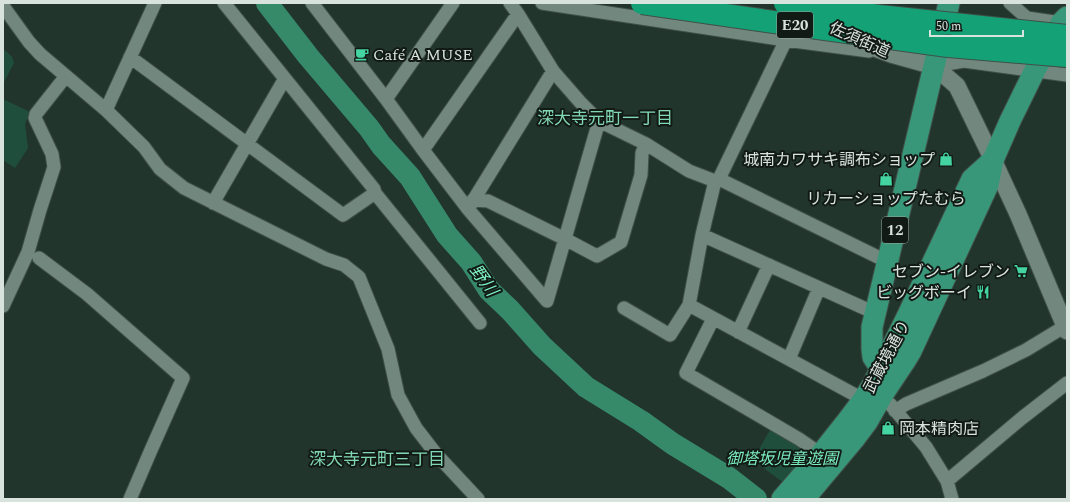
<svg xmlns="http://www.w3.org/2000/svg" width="1070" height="502" font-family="Spectral,'Noto Sans JP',serif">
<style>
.green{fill:#1f4f3c}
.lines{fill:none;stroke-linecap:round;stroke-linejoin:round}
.river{stroke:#368a6a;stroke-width:22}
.minor-casing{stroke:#405049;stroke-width:15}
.tertiary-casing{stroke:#405049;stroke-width:19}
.primary-casing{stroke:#405049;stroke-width:23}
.minor{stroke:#72887e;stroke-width:13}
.tertiary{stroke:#72887e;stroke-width:17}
.primary{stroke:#399779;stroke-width:21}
.motorway-bridge-casing{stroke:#405049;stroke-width:24;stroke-linecap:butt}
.motorway-bridge{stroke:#13a175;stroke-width:22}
.labels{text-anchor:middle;stroke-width:4;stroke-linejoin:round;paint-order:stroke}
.shield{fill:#121a16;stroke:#9da7a2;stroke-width:1}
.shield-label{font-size:15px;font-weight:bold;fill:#d8e3de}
.street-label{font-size:16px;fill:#d8e3de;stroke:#121a16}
.poi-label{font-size:16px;fill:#d8e3de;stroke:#121a16;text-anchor:end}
.park-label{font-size:16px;font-style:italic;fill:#7beebf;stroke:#121a16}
.neighbourhood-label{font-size:17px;fill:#81d7b2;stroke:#121a16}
.water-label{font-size:17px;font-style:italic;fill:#7df0c1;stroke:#121a16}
</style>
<rect width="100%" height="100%" fill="#22352c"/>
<path class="green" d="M 5,50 L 12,57 L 14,63 L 3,84 L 3,52 Z
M 3,99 L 30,112 L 25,124 L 28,148 L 15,168 L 3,160 Z
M 770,430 L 814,455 L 788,486 L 753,460 Z"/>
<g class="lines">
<path class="river" d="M 267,3 L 308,56 L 369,128 L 381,145 L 410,177 L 447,235 L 471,262 L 489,290 L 510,310 L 542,346 L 586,387 L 641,421 L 673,444 L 729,478 L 756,499"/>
<g class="minor-casing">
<path id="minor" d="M 224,3 L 374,189 L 375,193 L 480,323
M 312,3 L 386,99 L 423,150 L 468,209
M 510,3 L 518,14 L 553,71 L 580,102 L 599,121 L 646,144 L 689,171 L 715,181 L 719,179 L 888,262
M 542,3 L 786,40 L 869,51
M 1010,3 L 1027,18 L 1061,23
M 3,6 L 29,42 L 40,54 L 106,110 L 144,147 L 160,169 L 184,188 L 326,259 L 344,265 L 359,277 L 388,349 L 398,395 L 416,428 L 436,454 L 478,499
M 130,57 L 343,215 L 375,193
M 934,66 L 964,61 L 1067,75
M 553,71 L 468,209 L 547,301 L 599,121
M 386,99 L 453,3
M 106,110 L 155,3
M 423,150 L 518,14
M 719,179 L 786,40
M 473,200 L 488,201 L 565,239 L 597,256 L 621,242 L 641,175 L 642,153 L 646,144
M 213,203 L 284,80
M 702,235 L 875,313
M 39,258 L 87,294 L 183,378 L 151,450 L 130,499
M 689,305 L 870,403
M 3,306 L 28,252 L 40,210 L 54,167 L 52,154 L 35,118 L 36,114 L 66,76
M 624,308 L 670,335 L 689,305 L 702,235 L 715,181
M 713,319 L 686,373 L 799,439 L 821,454
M 738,332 L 769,265
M 789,359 L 819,288
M 890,404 L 926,447 L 947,481 L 952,499
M 895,411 L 906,404 L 983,371 L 1026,350 L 1067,325
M 947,481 L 1022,418 L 1067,383"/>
</g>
<g class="tertiary-casing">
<path id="tertiary" d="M 849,37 L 856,41 L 891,54 L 934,66 L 957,86 L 993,160 L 1018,214 L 1067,331"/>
</g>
<g class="primary-casing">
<path id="primary" d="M 882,379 L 881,369 L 873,357 L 872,349 L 872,327 L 949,3
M 782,499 L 821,454 L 848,420 L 863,400 L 873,384 L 881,369 L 907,317 L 972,179 L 993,160
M 804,499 L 855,438 L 867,422 L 883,394 L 905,361 L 911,351 L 988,185 L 993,160 L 1010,121 L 1035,70 L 1061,23 L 1067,17"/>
</g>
<use href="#minor" class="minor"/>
<use href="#tertiary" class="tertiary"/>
<use href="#primary" class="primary"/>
<g class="motorway-bridge-casing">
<path id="motorway-bridge" d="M 642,3 L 760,20 L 948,46 L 1067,56
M 785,3 L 879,16 L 1067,36"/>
</g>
<use href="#motorway-bridge" class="motorway-bridge"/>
</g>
<defs>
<g id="cafe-bare" transform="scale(1.08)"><path d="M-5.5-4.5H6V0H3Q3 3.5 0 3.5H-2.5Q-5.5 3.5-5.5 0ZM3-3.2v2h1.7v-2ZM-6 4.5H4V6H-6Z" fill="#43d4a0" stroke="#121a16" stroke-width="2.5" paint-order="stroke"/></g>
<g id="shop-bare" transform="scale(1.08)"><path d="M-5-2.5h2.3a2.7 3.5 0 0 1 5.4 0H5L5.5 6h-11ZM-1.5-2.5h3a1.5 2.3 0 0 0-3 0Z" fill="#43d4a0" stroke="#121a16" stroke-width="2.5" paint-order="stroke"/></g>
<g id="supermarket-bare" transform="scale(1.08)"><path d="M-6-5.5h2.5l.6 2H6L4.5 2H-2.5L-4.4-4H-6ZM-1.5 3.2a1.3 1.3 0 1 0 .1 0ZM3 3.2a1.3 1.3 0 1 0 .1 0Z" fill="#43d4a0" stroke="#121a16" stroke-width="2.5" paint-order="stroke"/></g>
<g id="restaurant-bare" transform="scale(1.08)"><path d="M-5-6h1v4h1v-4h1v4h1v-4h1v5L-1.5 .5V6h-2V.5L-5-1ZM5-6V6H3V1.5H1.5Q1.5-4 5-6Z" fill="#43d4a0" stroke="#121a16" stroke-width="2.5" paint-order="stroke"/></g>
</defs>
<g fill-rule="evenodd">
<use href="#cafe-bare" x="362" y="54"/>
<use href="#shop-bare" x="946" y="159"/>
<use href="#shop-bare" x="886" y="179"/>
<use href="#supermarket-bare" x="1021" y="271"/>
<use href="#restaurant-bare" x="983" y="292"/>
<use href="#shop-bare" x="888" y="428"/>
</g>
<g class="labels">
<g class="shield">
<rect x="777" y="12" width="36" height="26" rx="3"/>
<rect x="882" y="217" width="26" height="26" rx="3"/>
</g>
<g class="shield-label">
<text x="795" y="30">E20</text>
<text x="895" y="235">12</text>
</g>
<g class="street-label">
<text transform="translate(860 39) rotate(24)" y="6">佐須街道</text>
<text transform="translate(886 356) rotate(-62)" y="6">武蔵境通り</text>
</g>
<g class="poi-label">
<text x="373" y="60" text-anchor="start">Café A MUSE</text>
<text x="935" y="165">城南カワサキ調布ショップ</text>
<text x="886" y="204" text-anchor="middle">リカーショップたむら</text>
<text x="1010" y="277">セブン-イレブン</text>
<text x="972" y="298">ビッグボーイ</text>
<text x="899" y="434" text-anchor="start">岡本精肉店</text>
</g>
<g class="park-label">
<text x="782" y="464">御塔坂児童遊園</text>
</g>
<g class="neighbourhood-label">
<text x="605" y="124">深大寺元町一丁目</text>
<text x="377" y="465">深大寺元町三丁目</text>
</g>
<g class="water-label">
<text transform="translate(484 280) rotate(54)" y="6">野川</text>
</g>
</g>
<rect width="1070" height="502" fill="none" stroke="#d8e3de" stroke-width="8"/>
<path d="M930 30v6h93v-6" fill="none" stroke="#d8e3de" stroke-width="2"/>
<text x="936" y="30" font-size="12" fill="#d8e3de" stroke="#121a16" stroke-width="3" paint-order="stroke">50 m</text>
</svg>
